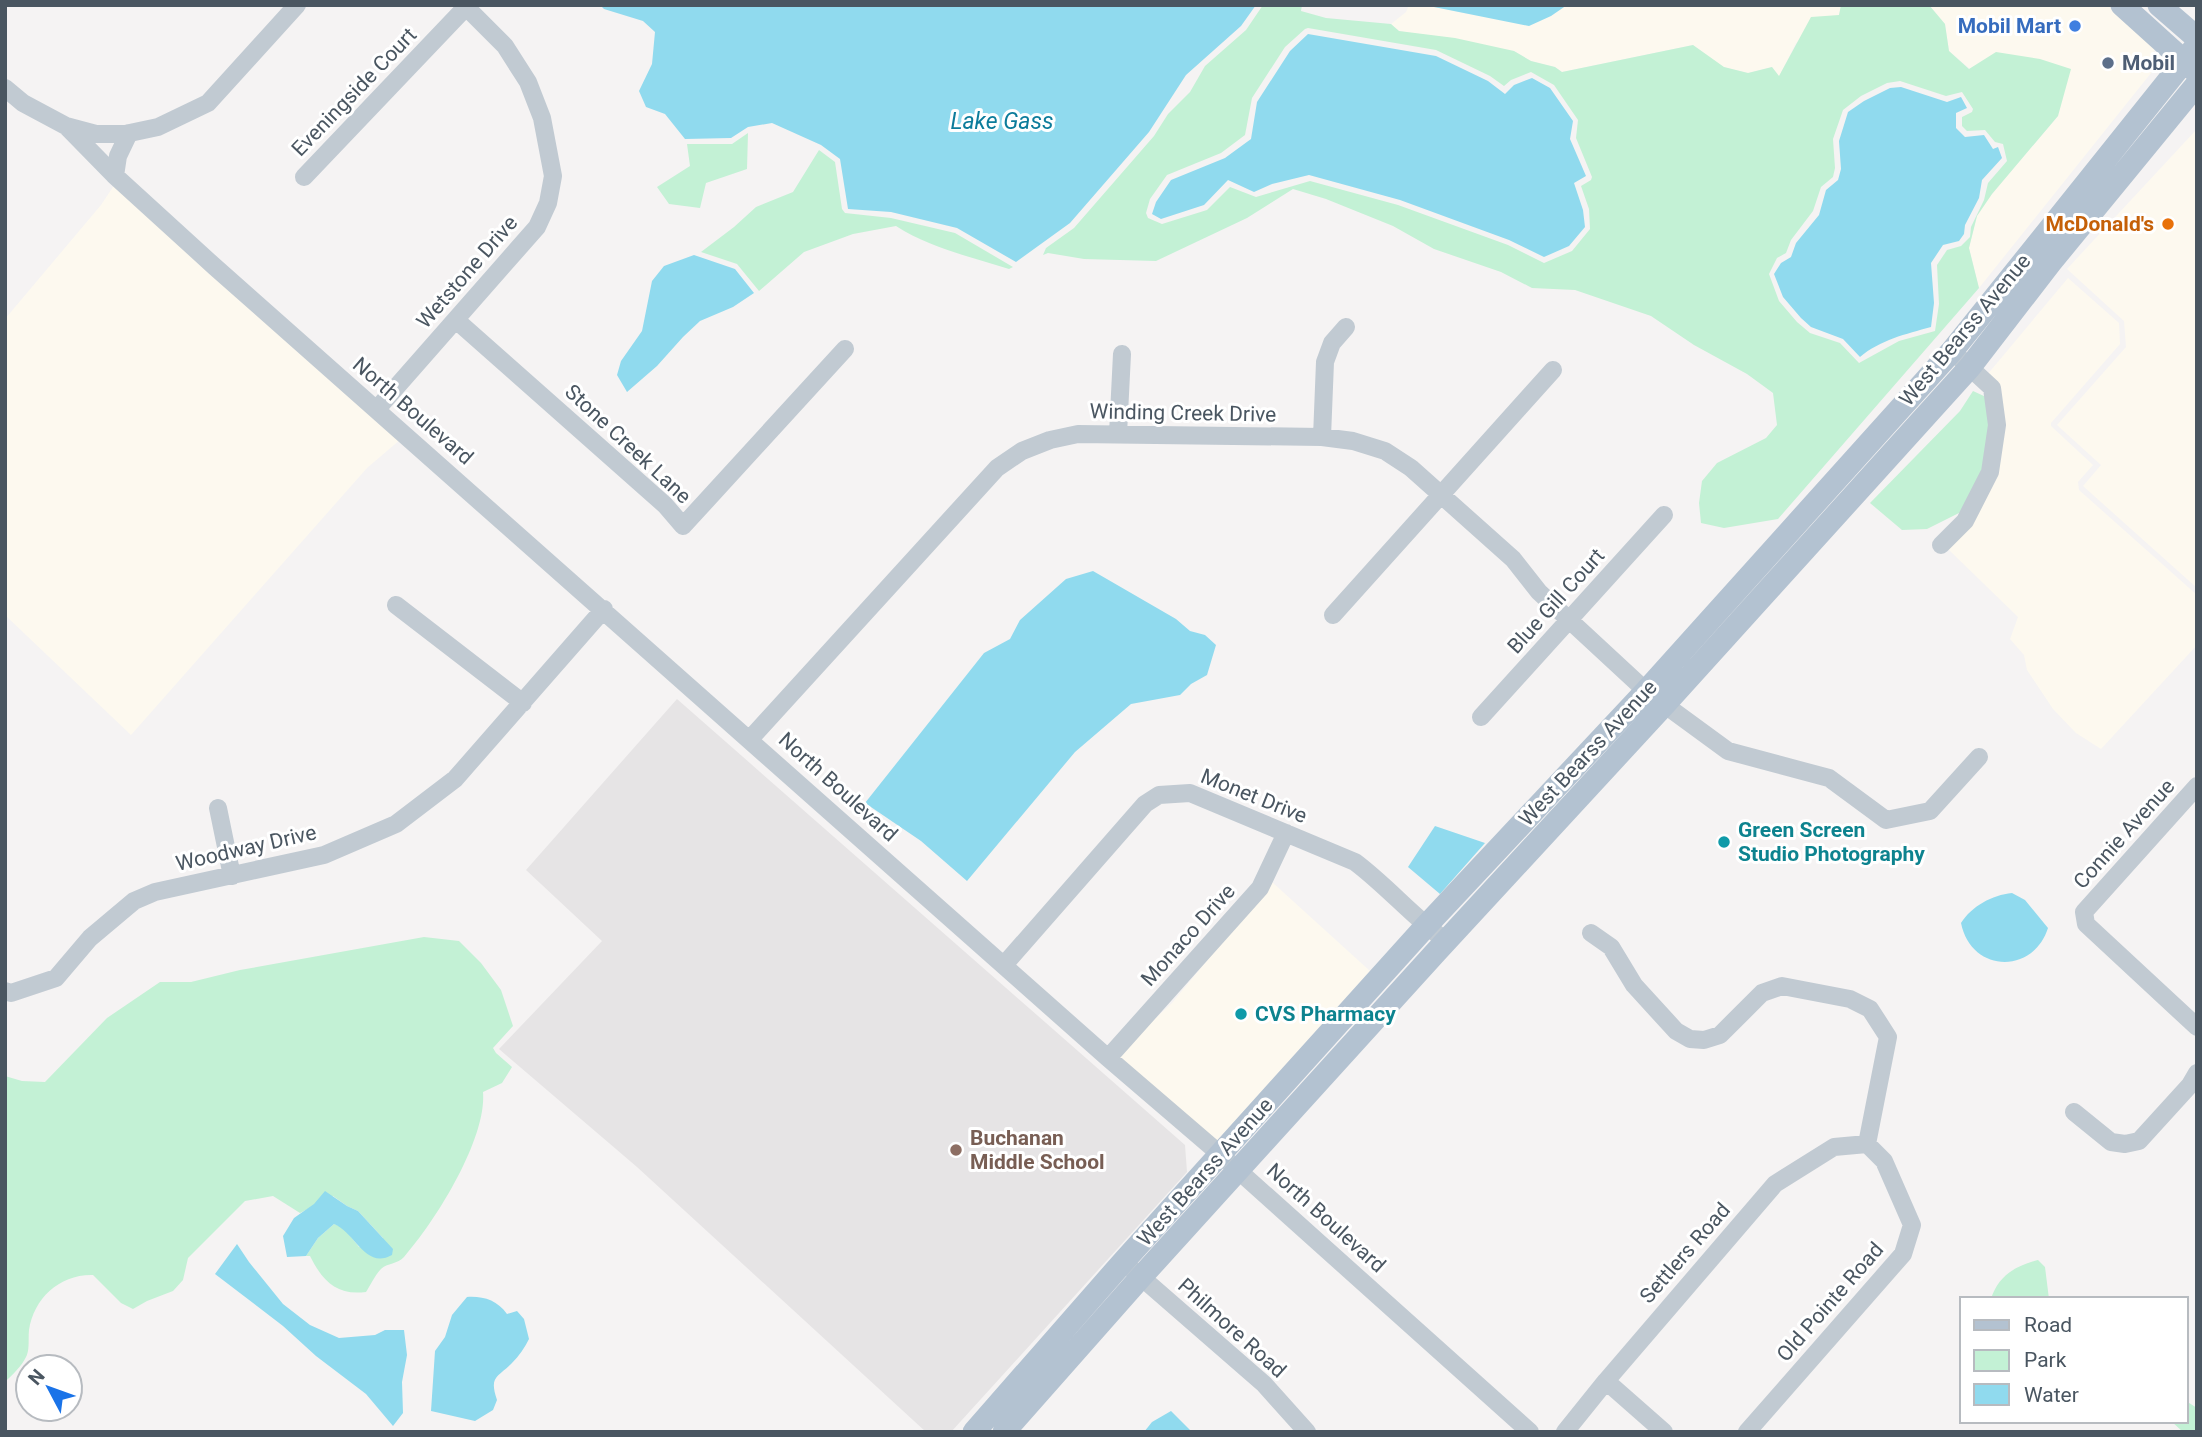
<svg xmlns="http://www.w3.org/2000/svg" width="2202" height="1437" font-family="Roboto,sans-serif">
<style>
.commercial{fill:#fdf9ef}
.education{fill:#e6e4e5}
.green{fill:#c3f1d5;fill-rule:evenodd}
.water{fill:#90daee}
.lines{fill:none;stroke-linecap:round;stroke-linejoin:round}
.minor{stroke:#c1cad2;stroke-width:18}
.major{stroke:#b3c2d1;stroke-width:23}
.shop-dot{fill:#3f7fe0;stroke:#fff;stroke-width:2.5}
.service-dot{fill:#5c6f8a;stroke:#fff;stroke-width:2.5}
.food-dot{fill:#e8710a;stroke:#fff;stroke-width:2.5}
.culture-dot{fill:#0f9aa8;stroke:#fff;stroke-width:2.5}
.education-dot{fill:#8d6e63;stroke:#fff;stroke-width:2.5}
.labels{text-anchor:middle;stroke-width:6;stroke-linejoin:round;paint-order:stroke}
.shop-label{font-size:21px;font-weight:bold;fill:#366cbe;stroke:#fff;text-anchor:end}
.service-label{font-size:21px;font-weight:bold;fill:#4e5e75;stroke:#fff;text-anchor:start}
.street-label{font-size:21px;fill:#4a5661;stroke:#fff}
.food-label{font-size:21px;font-weight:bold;fill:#c56008;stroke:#fff;text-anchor:end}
.culture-label{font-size:21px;font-weight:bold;fill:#0d838f;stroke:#fff;text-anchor:start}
.education-label{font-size:21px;font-weight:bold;fill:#785e54;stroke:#fff;text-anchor:start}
.water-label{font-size:23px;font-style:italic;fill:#0c7c9b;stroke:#fff}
</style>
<rect width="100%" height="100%" fill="#f5f3f3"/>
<path class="commercial" d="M 1409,5 L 1424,5 L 1470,14 L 1551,16 L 1567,5 L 1841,5 L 1839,15 L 1796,43 L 1779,77 L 1772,67 L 1748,73 L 1723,67 L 1693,45 L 1562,72 L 1555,67 L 1531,61 L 1514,51 L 1399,31 L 1391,24 L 1406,12 Z
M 1929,5 L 2112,5 L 2155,42 L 2151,73 L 1979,288 L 1969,248 L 1977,216 L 1992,194 L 2058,116 L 1970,69 L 1949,51 L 1945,24 Z
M 2197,129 L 2197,588 L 2083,486 L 2101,465 L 2057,425 L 2126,347 L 2124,321 L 2067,269 Z
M 117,181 L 401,439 L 367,468 L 131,735 L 5,615 L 5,319 L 101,205 Z
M 2068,278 L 2119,323 L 2120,344 L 2051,423 L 2051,426 L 2093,465 L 2078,482 L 2079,490 L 2197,595 L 2197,645 L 2101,749 L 2076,733 L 2053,709 L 2027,670 L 2024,655 L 2010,639 L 2018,617 L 1948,549 L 1971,525 L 1987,375 Z
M 1272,882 L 1370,971 L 1216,1142 L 1118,1058 L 1140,1033 L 1172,1003 Z"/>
<path class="education" d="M 677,699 L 1185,1145 L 1187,1172 L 951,1432 L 926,1432 L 637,1167 L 499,1049 L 602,941 L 526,870 Z"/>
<path class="green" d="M 1263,5 L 1302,5 L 1301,11 L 1326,18 L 1391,24 L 1399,31 L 1455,38 L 1514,51 L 1531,61 L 1555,67 L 1562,72 L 1693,45 L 1724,67 L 1748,73 L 1772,67 L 1779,76 L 1811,17 L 1839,15 L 1841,5 L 1929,5 L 1945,24 L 1949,51 L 1969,69 L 1996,52 L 2040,59 L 2071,69 L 2058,116 L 1992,194 L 1977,216 L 1969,248 L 1979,288 L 1778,519 L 1724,528 L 1701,523 L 1699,503 L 1702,481 L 1717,463 L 1766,438 L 1777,425 L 1773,393 L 1747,374 L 1694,345 L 1651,316 L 1575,290 L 1532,288 L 1501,272 L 1434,249 L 1393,226 L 1326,199 L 1293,189 L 1247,218 L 1156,261 L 1084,259 L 1048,253 L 1043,255 L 1046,248 L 1074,228 L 1154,136 L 1168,114 L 1190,92 L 1205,66 L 1246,30 ZM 1308,28 L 1436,50 L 1490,76 L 1504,86 L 1511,80 L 1531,72 L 1554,85 L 1578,120 L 1576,138 L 1592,177 L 1591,180 L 1581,186 L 1589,209 L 1590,229 L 1572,251 L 1544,263 L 1508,245 L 1398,205 L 1310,181 L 1256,197 L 1230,187 L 1207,210 L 1162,224 L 1148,218 L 1146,213 L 1150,199 L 1167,175 L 1221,153 L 1245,135 L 1252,98 L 1285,47 L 1305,29 ZM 1900,81 L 1946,96 L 1962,92 L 1973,109 L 1972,112 L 1962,117 L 1962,126 L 1967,131 L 1985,130 L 1995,142 L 2003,144 L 2007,161 L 1988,183 L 1984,200 L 1971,227 L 1970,237 L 1961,246 L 1947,250 L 1937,265 L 1939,304 L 1935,331 L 1899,341 L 1859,363 L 1840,343 L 1810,333 L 1797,322 L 1779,301 L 1769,274 L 1777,258 L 1786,253 L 1791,240 L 1813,211 L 1821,187 L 1833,177 L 1835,168 L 1833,139 L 1843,110 L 1861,96 L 1887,83 Z
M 748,133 L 747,169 L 706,183 L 700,208 L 669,204 L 657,187 L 690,166 L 687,144 L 732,144 Z
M 819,150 L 835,162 L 842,209 L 845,213 L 891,218 L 955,233 L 1013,267 L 1009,269 C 971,257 930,248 896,226 L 853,234 L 804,252 L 759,291 L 737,264 L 701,252 L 734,227 L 756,207 L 793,192 Z
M 1973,391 L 1986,397 L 1989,417 L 1985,465 L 1963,511 L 1927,529 L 1902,530 L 1870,503 L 1960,411 Z
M 424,937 L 459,941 L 481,963 L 501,990 L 513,1026 L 493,1048 L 496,1053 L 512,1067 L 502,1083 L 483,1092 C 487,1139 435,1222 404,1257 C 398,1264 387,1263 381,1269 C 375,1275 370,1286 366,1292 C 336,1296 322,1280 310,1256 L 306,1256 L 318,1238 L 334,1224 L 343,1227 L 359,1247 L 383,1238 L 358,1211 L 347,1206 L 333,1196 L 300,1213 L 273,1196 L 245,1201 L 188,1258 L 183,1280 L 173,1291 L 147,1301 L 133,1309 L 121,1303 L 93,1275 C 60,1274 34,1298 29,1330 C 28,1338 30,1350 26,1357 C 22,1366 12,1375 5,1382 L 5,1076 L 22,1081 L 45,1082 L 107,1018 L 160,982 L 191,982 L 240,970 Z
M 2038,1260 L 2045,1267 L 2049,1299 L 1991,1299 C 1998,1276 2015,1266 2038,1260 Z
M 2186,1401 L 2197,1408 L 2197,1432 L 2183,1432 L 2171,1421 L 2186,1421 Z"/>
<path class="water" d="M 600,5 L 1256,5 L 1241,26 L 1186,75 L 1149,132 L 1070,223 L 1016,262 L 957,228 L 891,212 L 848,209 L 840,159 L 821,145 L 772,123 L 748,127 L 731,138 L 685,139 L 665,114 L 646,107 L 639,91 L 652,64 L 655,32 L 643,21 L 604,9 Z
M 1424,5 L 1567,5 L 1551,16 L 1529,26 Z
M 1308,34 L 1436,56 L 1488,81 L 1505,94 L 1514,85 L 1532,78 L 1550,88 L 1573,121 L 1570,139 L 1586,176 L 1574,183 L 1583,210 L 1585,227 L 1569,246 L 1544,257 L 1509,240 L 1400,200 L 1309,175 L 1272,184 L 1254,192 L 1228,180 L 1204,205 L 1161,219 L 1152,214 L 1156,202 L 1171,180 L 1225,158 L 1251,139 L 1257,102 L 1290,51 Z
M 1901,87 L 1947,102 L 1961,97 L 1967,108 L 1956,113 L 1956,128 L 1965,137 L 1984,135 L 1993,149 L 1998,147 L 2002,158 L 1982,180 L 1979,198 L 1965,225 L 1964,234 L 1959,241 L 1943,245 L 1931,263 L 1934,303 L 1931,327 C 1906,334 1880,340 1860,357 L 1843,339 L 1811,327 L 1801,318 L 1783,297 L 1774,274 L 1781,263 L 1791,257 L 1796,243 L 1819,215 L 1826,190 L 1838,180 L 1841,169 L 1839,141 L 1848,112 L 1864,101 L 1890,88 Z
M 694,255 L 735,269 L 754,293 L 733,307 L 700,321 L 683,337 L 657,366 L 627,392 L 617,375 L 621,361 L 642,331 L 652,281 L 664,266 Z
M 1093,571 L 1176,619 L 1190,631 L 1205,635 L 1216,645 L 1207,675 L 1191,684 L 1180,695 L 1131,704 L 1075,752 L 967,881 L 921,841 L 865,803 L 984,653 L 1010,639 L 1020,620 L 1066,579 Z
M 1435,826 L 1485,843 L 1440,894 L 1408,867 Z
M 2012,893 L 2025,900 L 2048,928 C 2033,975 1971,973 1961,923 C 1972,906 1992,895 2012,893 Z
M 325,1191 L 347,1206 L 358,1211 L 393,1249 L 392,1255 C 365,1270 355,1232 334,1224 L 318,1238 L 306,1256 L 287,1257 L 283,1236 L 294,1218 L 314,1204 Z
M 237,1244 L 249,1262 L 283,1304 L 310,1325 L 339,1338 L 375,1335 L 385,1330 L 404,1330 L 407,1355 L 402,1382 L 403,1413 L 393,1426 L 366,1394 L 316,1356 L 283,1326 L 215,1274 Z
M 467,1297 C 483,1296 497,1300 507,1314 L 517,1311 L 524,1319 L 529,1339 C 525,1347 519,1356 512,1363 C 497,1378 489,1376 497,1400 L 493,1410 L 475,1421 L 431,1411 L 435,1351 L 445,1337 L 452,1315 Z
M 1171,1411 L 1192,1432 L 1144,1432 L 1152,1422 Z"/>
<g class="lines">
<path class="minor" d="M 5,88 L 23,103 L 66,126 L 96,134 L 125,134 L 158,127 L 208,103 L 297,5
M 66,126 L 114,175 L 215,267 L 1108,1058 L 1221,1155 L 1530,1432
M 115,176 L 118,156 L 129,133
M 304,177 L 466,7
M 456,320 L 665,505 L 683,526 L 845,349
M 377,409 L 537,227 L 548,203 L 553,176 L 542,118 L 528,82 L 505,46 L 464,5
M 1118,434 L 1122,354
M 1322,437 L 1325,362 L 1332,343 L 1346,327
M 1941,545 L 1965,521 L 1990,472 L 1997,425 L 1992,388 L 1952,351
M 396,605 L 523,703
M 1333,615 L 1553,370
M 1481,717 L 1664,515
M 750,739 L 997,468 L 1022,451 L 1050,440 L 1078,434 L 1322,437 L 1353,441 L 1385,451 L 1411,468 L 1513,559 L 1539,592 L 1646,691 L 1728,751 L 1829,778 L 1886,820 L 1930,811 L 1979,757
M 2197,786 L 2084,912 L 2086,924 L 2197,1027
M 218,808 L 232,876
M 1591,933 L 1611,947 L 1634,985 L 1676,1031 L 1690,1039 L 1704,1040 L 1720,1035 L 1762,993 L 1782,986 L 1850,999 L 1870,1009 L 1888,1037 L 1867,1144 L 1884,1161 L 1912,1225 L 1903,1254 L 1747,1432
M 1004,965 L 1145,804 L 1159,795 L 1190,793 L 1355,862 C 1387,886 1413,917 1446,941
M 5,991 L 11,993 L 56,978 L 90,938 L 134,901 L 155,892 L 324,855 L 396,824 L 455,779 L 604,609
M 1108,1058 L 1260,888 L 1286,833
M 2074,1112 L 2111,1142 L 2125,1144 L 2139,1141 L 2190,1085 L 2197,1073
M 1133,1270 L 1264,1384 L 1307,1432
M 1606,1381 L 1664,1432
M 1565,1432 L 1606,1381 L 1775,1184 L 1834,1147 L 1867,1144"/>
<path class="major" d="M 2122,5 L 2194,70
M 2159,5 L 2197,38
M 974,1432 L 1123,1262 L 1426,926 L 1646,691 L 1952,351 L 2197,45
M 1004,1432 L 1141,1277 L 1436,952 L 1665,704 L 1970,367 L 2051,262 L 2197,84"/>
</g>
<circle class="shop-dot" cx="2075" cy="26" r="7"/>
<circle class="service-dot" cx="2108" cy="63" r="7"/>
<circle class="food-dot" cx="2168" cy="224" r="7"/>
<g class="culture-dot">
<circle cx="1724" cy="842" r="7"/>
<circle cx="1241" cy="1014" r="7"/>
</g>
<circle class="education-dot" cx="956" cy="1150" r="7"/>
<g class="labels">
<g class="shop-label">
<text x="2061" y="33">Mobil Mart</text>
</g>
<g class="service-label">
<text x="2122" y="70">Mobil</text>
</g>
<g class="street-label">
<text transform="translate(354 92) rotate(-46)" y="7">Eveningside Court</text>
<text transform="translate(467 272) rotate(-49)" y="7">Wetstone Drive</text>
<text transform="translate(1965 330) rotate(-50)" y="7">West Bearss Avenue</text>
<text transform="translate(413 411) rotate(41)" y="7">North Boulevard</text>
<text transform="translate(1183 413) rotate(1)" y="7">Winding Creek Drive</text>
<text transform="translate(628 444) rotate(43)" y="7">Stone Creek Lane</text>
<text transform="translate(1556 601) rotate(-48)" y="7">Blue Gill Court</text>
<text transform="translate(1588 753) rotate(-47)" y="7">West Bearss Avenue</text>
<text transform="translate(838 787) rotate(42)" y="7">North Boulevard</text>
<text transform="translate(1254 796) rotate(22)" y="7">Monet Drive</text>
<text transform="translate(2124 834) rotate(-48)" y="7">Connie Avenue</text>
<text transform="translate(246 848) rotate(-13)" y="7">Woodway Drive</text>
<text transform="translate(1188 935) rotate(-48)" y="7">Monaco Drive</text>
<text transform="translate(1205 1172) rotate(-48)" y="7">West Bearss Avenue</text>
<text transform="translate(1326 1218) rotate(42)" y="7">North Boulevard</text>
<text transform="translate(1685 1253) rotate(-49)" y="7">Settlers Road</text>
<text transform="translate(1830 1302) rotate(-49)" y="7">Old Pointe Road</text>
<text transform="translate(1232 1328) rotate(42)" y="7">Philmore Road</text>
</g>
<g class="food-label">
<text x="2154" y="231">McDonald's</text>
</g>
<g class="culture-label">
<text x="1738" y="837">Green Screen<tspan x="1738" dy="24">Studio Photography</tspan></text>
<text x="1255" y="1021">CVS Pharmacy</text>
</g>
<g class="education-label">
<text x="970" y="1145">Buchanan<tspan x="970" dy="24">Middle School</tspan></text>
</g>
<g class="water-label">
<text x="1002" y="129">Lake Gass</text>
</g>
</g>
<rect width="2202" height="1437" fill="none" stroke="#4a5661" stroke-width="14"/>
<rect x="1960" y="1297" width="228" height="126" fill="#ffffff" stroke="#b7bbc0" stroke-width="2"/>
<rect x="1974" y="1320" width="35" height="10" fill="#b3c2d1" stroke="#b7bbc0" stroke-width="2"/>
<text x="2024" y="1332" font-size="21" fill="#4a5661">Road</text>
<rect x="1974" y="1350" width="35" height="21" fill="#c3f1d5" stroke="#b7bbc0" stroke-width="2"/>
<text x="2024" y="1367" font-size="21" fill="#4a5661">Park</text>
<rect x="1974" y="1384" width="35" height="21" fill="#90daee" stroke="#b7bbc0" stroke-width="2"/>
<text x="2024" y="1402" font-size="21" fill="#4a5661">Water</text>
<g transform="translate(49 1388) rotate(311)"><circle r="33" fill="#ffffff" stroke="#b7bbc0" stroke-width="2"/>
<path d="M0-5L12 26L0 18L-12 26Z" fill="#1a73e8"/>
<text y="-10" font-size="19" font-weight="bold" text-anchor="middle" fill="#4a5661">N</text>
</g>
</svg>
